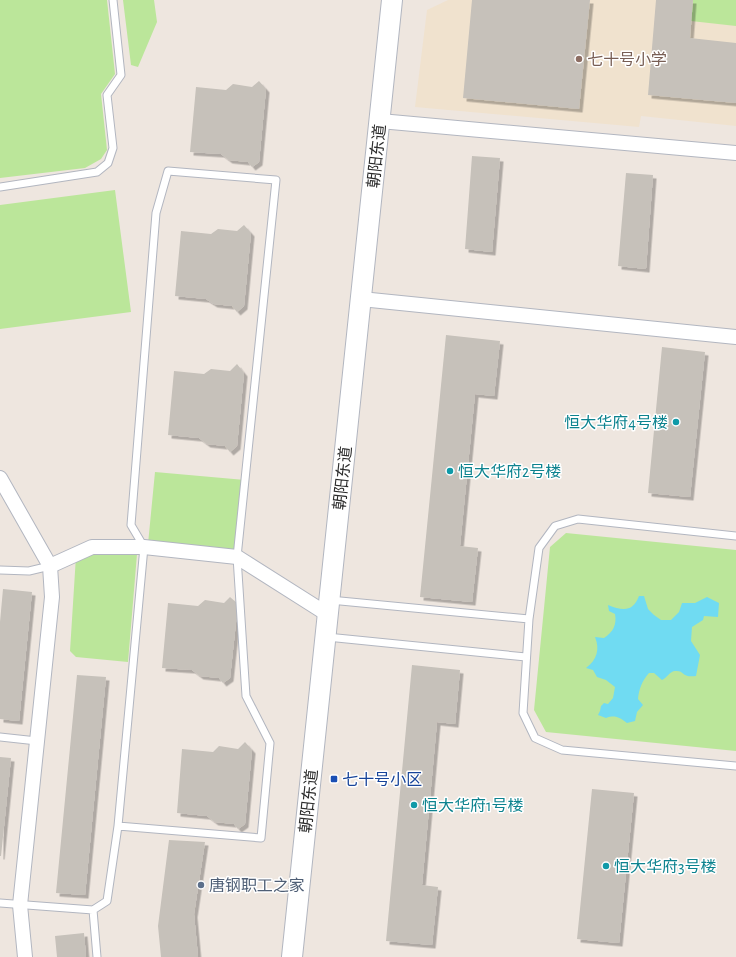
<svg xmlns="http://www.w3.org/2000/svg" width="736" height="957" font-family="'Alegreya Sans','Noto Sans SC',sans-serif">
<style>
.education{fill:#f0e2ce}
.green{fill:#bbe69a}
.water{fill:#70dbf2}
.building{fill:#c6c1ba;filter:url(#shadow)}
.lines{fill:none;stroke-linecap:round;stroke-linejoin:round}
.lane-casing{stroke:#b2b6c0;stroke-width:9}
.street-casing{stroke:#b2b6c0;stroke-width:16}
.secondary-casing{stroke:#b2b6c0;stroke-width:22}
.lane{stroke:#fff;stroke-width:7}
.street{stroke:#fff;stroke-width:14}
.secondary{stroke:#fff;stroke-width:20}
.education-dot{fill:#8d6e63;stroke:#fff;stroke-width:1.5}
.culture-dot{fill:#0f9aa8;stroke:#fff;stroke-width:1.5}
.transit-dot{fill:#1a4fb4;stroke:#fff;stroke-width:1.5}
.service-dot{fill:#5c6f8a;stroke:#fff;stroke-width:1.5}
.labels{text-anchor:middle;stroke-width:3;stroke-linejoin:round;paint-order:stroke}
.education-label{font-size:16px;fill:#785e54;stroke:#fff;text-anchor:start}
.street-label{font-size:16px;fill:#2c2c2c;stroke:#fff}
.culture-label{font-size:16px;fill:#0d838f;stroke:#fff;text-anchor:start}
.transit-label{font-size:16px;fill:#164399;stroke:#fff;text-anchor:start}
.service-label{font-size:16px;fill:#4e5e75;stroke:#fff;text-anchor:start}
</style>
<defs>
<filter id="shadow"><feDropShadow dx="3.5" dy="3.5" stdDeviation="0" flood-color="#0004"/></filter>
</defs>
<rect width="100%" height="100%" fill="#eee6df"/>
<path class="education" d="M 448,0 L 736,0 L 736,126 L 641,116 L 639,127 L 415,107 L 427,10 Z"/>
<path class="green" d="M 0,0 L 107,0 L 115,74 L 101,94 L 107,150 L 101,159 L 85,168 L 0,178 Z
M 123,0 L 154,0 L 157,22 L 138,67 L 131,65 Z
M 693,0 L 736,0 L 736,26 L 691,21 Z
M 115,190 L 131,312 L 0,329 L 0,205 Z
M 155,472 L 245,480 L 238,553 L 148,544 Z
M 566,533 L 736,550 L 736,751 L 546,732 L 534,710 L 550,547 Z
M 80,550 L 137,554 L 128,662 L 76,657 L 70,651 L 76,556 Z"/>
<path class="water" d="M 639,596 L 644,596 L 648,609 L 654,615 L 661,620 L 671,620 L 679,612 L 682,603 L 695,603 L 707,597 L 719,603 L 718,617 L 704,616 L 703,620 L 692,627 L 691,641 L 700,655 L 696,676 C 681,678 685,670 675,671 C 670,671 667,678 662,680 L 654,673 L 649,673 C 642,681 639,689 638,699 L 643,705 L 637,712 L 635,721 L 627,723 C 619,717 615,715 606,718 L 598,715 L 600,711 L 601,706 L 604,703 L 608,704 L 613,698 L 615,687 L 606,680 L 597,677 L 593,670 L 586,668 C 597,660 600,649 595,637 L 604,638 C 613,632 617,625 615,614 L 609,611 L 608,605 C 623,611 633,612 639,596 Z"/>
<path class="building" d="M 472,0 L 590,0 L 579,109 L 463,98 Z
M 656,0 L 693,0 L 690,38 L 736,43 L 736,103 L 648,95 Z
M 259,81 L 266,89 L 259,162 L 252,167 L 248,162 L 229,160 L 221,154 L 190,152 L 196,87 L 226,90 L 233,84 L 252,87 Z
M 472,156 L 500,158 L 492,252 L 465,249 Z
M 626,173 L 653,175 L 646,269 L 618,266 Z
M 244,225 L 251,233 L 244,306 L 237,312 L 232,306 L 214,304 L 206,299 L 175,296 L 181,231 L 211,234 L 218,229 L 237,231 Z
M 446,335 L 500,341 L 494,396 L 475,394 L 460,546 L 478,548 L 472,602 L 420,597 Z
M 662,347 L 705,352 L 690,497 L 648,493 Z
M 237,364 L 244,373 L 237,446 L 230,452 L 225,446 L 207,444 L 199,438 L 168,435 L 174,371 L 204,374 L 211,369 L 230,371 Z
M 3,589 L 32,592 L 19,721 L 0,719 L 0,622 Z
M 230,597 L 238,604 L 230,678 L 223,683 L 219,678 L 200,676 L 192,670 L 162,668 L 168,603 L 198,606 L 205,600 L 224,603 Z
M 412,665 L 460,670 L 455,724 L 437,722 L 422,885 L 438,887 L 432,945 L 386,941 Z
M 77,675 L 106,677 L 85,895 L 56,893 Z
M 245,742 L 252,750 L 245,824 L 238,829 L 234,824 L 215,822 L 207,816 L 177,813 L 182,749 L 213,752 L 219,746 L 238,749 Z
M 0,757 L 11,758 L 1,856 L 0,856 Z
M 592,789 L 634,793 L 619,943 L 577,939 Z
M 169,840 L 205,842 L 194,914 L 198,957 L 161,957 L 158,926 Z
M 84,933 L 86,957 L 57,957 L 55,936 Z"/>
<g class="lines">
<g class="lane-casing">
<path id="lane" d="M 0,187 L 97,172 L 108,163 L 113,148 L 107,95 L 121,75 L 113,0
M 736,536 L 578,519 L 555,526 L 539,548 L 529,619 L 523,713 L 535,738 L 562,750 L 736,766
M 0,570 L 29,571 L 50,566
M 330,600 L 529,619
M 327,637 L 526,657
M 0,737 L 37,741
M 0,903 L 93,910 L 107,901 L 118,826 L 144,547 L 131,525 L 156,213 L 168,171 L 276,180 L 237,557 L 246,696 L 270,743 L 261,838 L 118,826
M 93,910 L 97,957"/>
</g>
<g class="street-casing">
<path id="street" d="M 380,121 L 736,153
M 361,299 L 736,337
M 0,478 L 50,566 L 52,597 L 20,905 L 25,957
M 50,566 L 92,547 L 144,547 L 237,557 L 327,614"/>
</g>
<g class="secondary-casing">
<path id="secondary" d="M 292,957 L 392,0"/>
</g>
<use href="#lane" class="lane"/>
<use href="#street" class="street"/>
<use href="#secondary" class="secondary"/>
</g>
<circle class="education-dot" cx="579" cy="59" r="4"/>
<g class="culture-dot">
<circle cx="676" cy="422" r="4"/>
<circle cx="450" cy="471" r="4"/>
<circle cx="414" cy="805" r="4"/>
<circle cx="606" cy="866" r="4"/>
</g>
<rect class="transit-dot" x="330" y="775" width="8" height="8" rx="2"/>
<circle class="service-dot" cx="201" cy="885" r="4"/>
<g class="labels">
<g class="education-label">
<text x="587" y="65">七十号小学</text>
</g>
<g class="street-label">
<text transform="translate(376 156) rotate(-84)" y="6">朝阳东道</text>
<text transform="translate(342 478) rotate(-84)" y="6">朝阳东道</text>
<text transform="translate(308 801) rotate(-84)" y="6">朝阳东道</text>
</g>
<g class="culture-label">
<text x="668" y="428" text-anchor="end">恒大华府4号楼</text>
<text x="458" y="477">恒大华府2号楼</text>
<text x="422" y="811">恒大华府1号楼</text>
<text x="614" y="872">恒大华府3号楼</text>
</g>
<g class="transit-label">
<text x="342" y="785">七十号小区</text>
</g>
<g class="service-label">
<text x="209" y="891">唐钢职工之家</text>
</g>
</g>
</svg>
